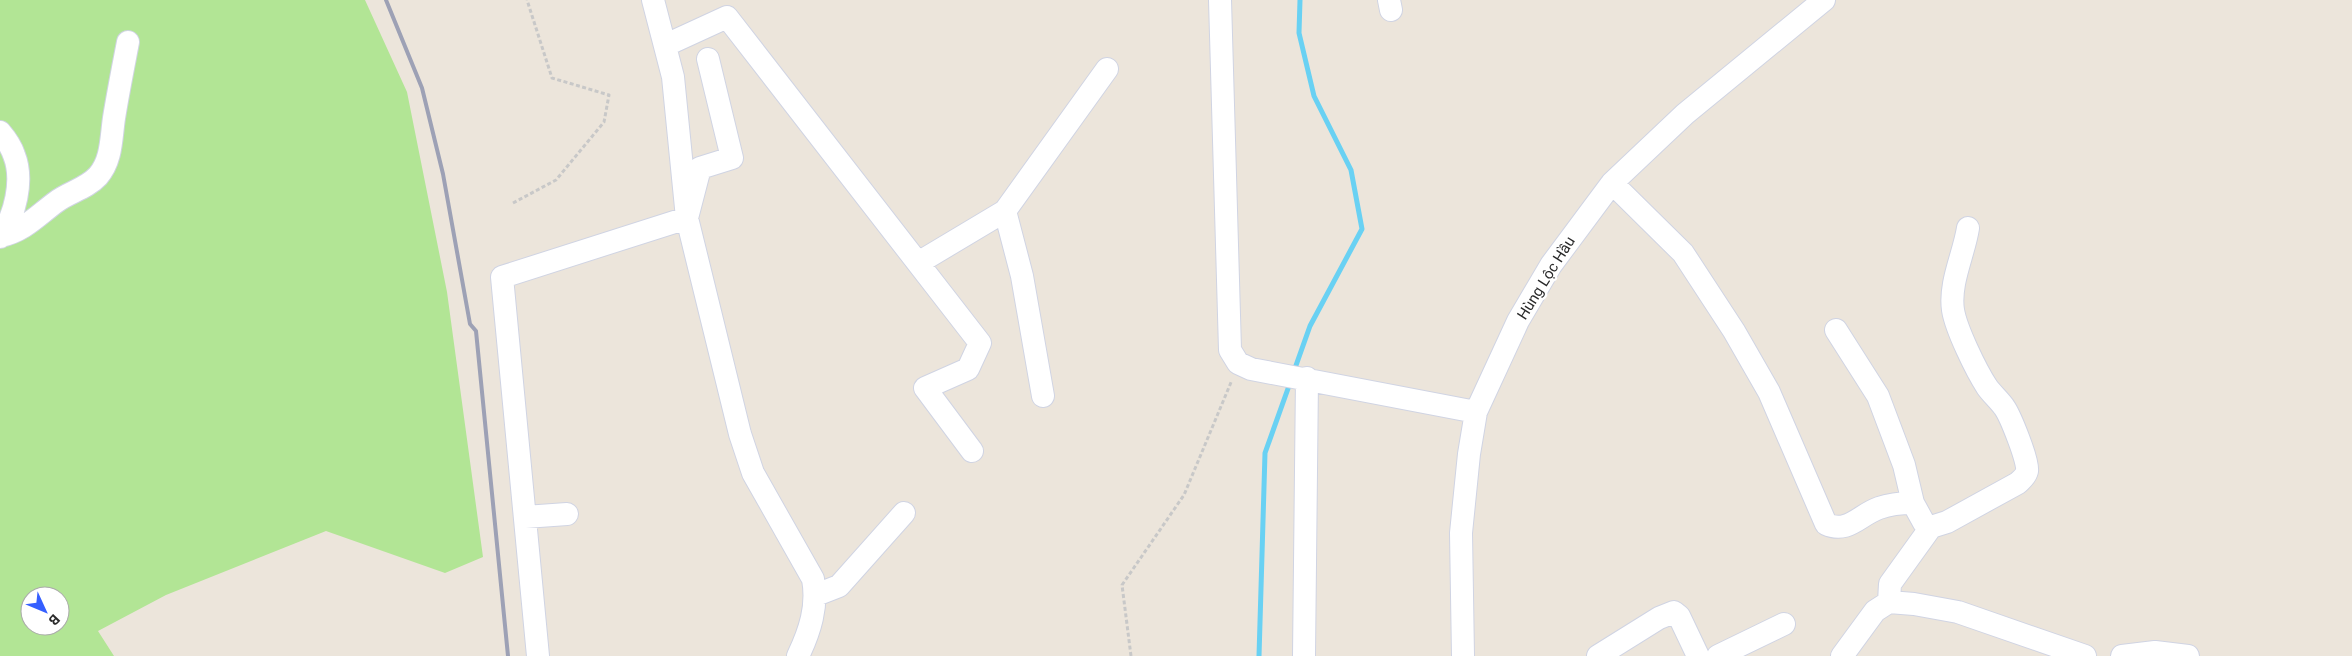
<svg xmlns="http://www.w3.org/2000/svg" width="2352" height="656" font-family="Roboto,sans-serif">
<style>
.green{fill:#b2e595;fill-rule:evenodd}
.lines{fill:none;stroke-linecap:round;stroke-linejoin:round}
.stream{stroke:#69d1f3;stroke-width:5}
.minor-casing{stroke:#d0d4e3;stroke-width:24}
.path{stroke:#c8c8c8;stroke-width:3;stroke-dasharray:4 2.5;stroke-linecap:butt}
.minor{stroke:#fff;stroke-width:22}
.rail{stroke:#9da1b5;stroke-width:4}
.labels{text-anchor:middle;stroke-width:5;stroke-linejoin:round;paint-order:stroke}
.street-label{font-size:15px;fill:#2a2a2a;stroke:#fff}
</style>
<rect width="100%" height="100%" fill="#ece5db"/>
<path class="green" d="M 0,0 L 365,0 L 407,92 L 447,292 L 483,557 L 445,573 L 326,531 L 166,595 L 98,631 L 114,656 L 0,656 ZM 30,596 L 60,596 L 60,626 L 30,626 Z"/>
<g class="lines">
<path class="stream" d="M 1294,371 L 1310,326 L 1362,229 L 1351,170 L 1314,96 L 1299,33 L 1300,0
M 1259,656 L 1265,453 L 1290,383"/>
<g class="minor-casing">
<path id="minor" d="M 653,0 L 673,77 L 687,218 L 740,434 L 753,473 L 813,579 C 818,606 810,631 798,656
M 1220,0 L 1230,350 L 1238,363 L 1251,369 L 1476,412
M 1389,0 L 1391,10
M 666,45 L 727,17 L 980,343 L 968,369 L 925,388 L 972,451
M 0,132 C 6,139 11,146 14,155 C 24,180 15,216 0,237
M 1612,183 L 1683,253 L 1734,331 L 1769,392 L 1826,524 C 1848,534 1859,515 1879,508 C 1890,504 1901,503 1913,503
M 1005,211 L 1022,276 L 1043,396
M 1,236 C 24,231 37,216 56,202 C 69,192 86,189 98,176 C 112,160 111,138 114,118 C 118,93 123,68 128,42
M 918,263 L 1005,211 L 1107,69
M 1836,330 L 1878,396 L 1904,465 L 1913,503 L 1924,523 L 1931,527 L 1947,522 L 2018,483 C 2022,479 2026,476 2027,471 C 2029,462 2010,415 2004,407 C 1999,400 1992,394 1987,387 C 1976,370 1956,329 1953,310 C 1949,283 1964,254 1968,228
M 525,517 L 567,514
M 816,595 L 839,586 L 904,513
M 1889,602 L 1890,584 L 1931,527
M 538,656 L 502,277 L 687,218 L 700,168 L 732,158 L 708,59
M 1304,656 L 1307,378
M 1463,656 L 1461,533 L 1469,454 L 1476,412 L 1518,321 L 1551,265 L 1612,183 L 1685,114 L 1824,0
M 1598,656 L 1659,618 L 1674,612 L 1679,616 L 1698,656
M 1718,656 L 1784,624
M 1842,656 L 1875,611 L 1889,602 L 1914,604 L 1958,612 L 2085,656
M 2122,656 L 2155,652 L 2188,656"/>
</g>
<path class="path" d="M 513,203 L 556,180 L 604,122 L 609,95 L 552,78 L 527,0
M 1131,656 L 1122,585 L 1184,495 L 1232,380"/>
<use href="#minor" class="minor"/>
<path class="rail" d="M 386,0 L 422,88 L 443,174 L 470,324 L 476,331 L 508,656"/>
</g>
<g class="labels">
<g class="street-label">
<text transform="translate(1546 278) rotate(-58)" y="5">Hùng Lộc Hầu</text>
</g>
</g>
<g transform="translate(45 611) rotate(134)"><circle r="24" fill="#ffffff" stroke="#aaaaaa"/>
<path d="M0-4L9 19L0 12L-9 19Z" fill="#355fff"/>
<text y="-8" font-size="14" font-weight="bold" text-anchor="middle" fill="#2a2a2a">B</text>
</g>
</svg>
